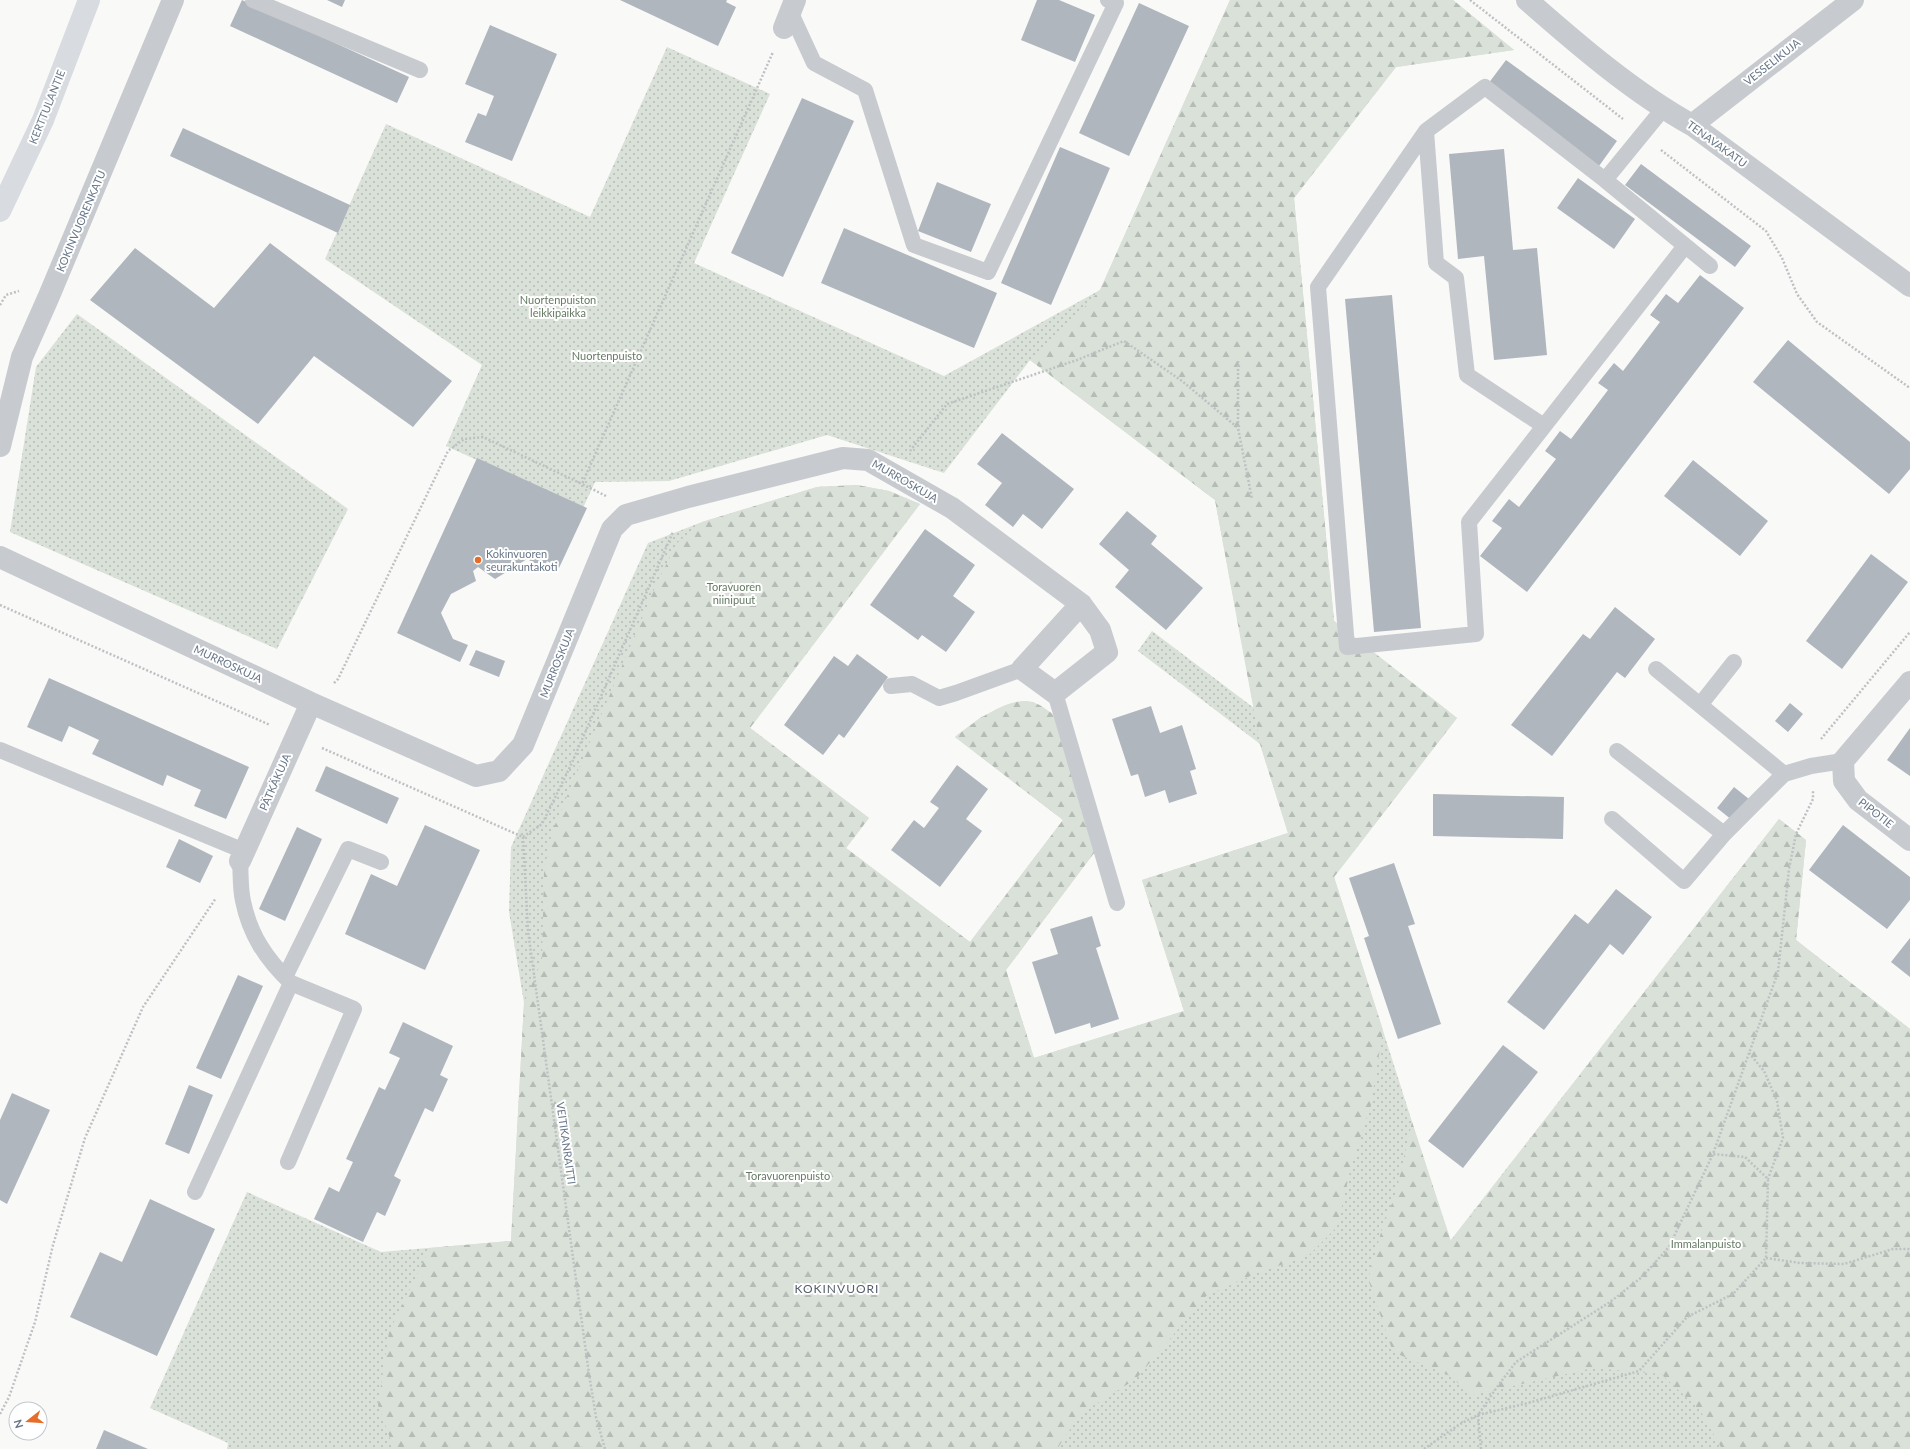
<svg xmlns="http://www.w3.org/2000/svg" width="1910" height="1449" font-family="Lato,sans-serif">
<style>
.grass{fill:url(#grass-dots)}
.forest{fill:url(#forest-firs)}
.building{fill:#b0b6bd}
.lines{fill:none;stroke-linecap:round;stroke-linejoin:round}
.path{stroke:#bec1c4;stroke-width:2.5;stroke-dasharray:2 2;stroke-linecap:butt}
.lane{stroke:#c7cace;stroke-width:16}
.street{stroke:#c7cace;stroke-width:22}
.secondary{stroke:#d8dbe0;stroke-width:22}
.poi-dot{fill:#e66c29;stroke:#fff;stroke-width:1.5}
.labels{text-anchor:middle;stroke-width:4;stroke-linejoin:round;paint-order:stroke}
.street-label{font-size:11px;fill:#677688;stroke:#fff}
.park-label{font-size:11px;fill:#657a63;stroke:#fff}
.poi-label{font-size:11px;fill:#677688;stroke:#fff;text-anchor:start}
.neighbourhood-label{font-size:12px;letter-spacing:1px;fill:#56606d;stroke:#fff}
</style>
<defs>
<pattern id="grass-dots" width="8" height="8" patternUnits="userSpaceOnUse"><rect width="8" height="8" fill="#dae1d8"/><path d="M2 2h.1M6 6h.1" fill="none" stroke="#b5bbb5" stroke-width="1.8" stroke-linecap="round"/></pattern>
<pattern id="forest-firs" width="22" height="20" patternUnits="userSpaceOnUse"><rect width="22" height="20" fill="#dae1d8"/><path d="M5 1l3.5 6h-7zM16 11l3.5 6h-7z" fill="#b5bbb5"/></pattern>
</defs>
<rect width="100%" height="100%" fill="#f9f9f7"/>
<path class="grass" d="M 1230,0 L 1453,0 L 1514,50 L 1396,67 L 1294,198 L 1334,621 L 1457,718 L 1334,877 L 1450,1241 L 1779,819 L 1806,840 L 1796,940 L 1910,1029 L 1910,1449 L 227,1449 L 228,1443 L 150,1408 L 247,1192 L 381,1252 L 511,1241 L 524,1003 L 509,912 L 511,847 L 648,543 L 702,522 L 817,487 L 857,485 L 889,491 L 920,504 L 750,728 L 869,818 L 846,848 L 970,942 L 1063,820 L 955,737 L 981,717 L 1012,703 L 1034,702 L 1097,849 L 1006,970 L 1034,1058 L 1184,1011 L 1142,880 L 1288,833 L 1260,744 L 1138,651 L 1152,631 L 1254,708 L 1215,500 L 1030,360 L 944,473 L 827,435 L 669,481 L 595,482 L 583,508 L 446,446 L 482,365 L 325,259 L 386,124 L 590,217 L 667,47 L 770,94 L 694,263 L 944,376 L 1100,290 Z
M 77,314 L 348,509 L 277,649 L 10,532 L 36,367 Z"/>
<path class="forest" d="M 1230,0 L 1453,0 L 1514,50 L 1396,67 L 1294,198 L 1334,621 L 1457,718 L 1334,877 L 1383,1030 L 1371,1104 L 1351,1167 L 1337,1227 L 1308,1256 L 1257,1273 L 1206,1296 L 1136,1379 L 1081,1413 L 1057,1449 L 586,1449 L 584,1446 L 575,1449 L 394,1449 L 378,1405 L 389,1332 L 430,1248 L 511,1241 L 524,1003 L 542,960 L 544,871 L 552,832 L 656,585 L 677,543 L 702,522 L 817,487 L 857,485 L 889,491 L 920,504 L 750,728 L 869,818 L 846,848 L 970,942 L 1063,820 L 955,737 C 972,724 1011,693 1035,703 C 1041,705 1047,710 1053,714 L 1097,849 L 1006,970 L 1034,1058 L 1184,1011 L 1142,880 L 1288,833 L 1260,744 L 1215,500 L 1030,360 L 1065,329 L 1100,290 Z
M 1779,819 L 1806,840 L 1796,940 L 1910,1029 L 1910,1449 L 1722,1449 L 1700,1410 L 1661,1374 L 1593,1368 L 1473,1395 L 1448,1375 L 1393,1352 L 1368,1279 L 1382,1229 L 1396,1193 L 1412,1122 L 1451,1241 Z"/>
<path class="building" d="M 242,0 L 409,77 L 397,103 L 230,26 Z
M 327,0 L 345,0 L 342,7 Z
M 620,0 L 727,0 L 726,2 L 736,7 L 718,46 Z
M 1037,0 L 1059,0 L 1095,15 L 1075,62 L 1021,40 Z
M 1139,3 L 1189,26 L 1129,156 L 1079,133 Z
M 490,25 L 557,54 L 512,161 L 465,142 L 478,113 L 486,116 L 494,96 L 465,84 Z
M 1506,60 L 1617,141 L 1599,166 L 1488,84 Z
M 802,98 L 854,121 L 783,277 L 731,253 Z
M 183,128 L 350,205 L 338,233 L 170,156 Z
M 1060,147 L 1110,168 L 1051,305 L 1001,283 Z
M 1504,149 L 1513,250 L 1537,248 L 1547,355 L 1494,360 L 1484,256 L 1458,259 L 1449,154 Z
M 1641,164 L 1751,246 L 1735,267 L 1625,185 Z
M 1578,178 L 1635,219 L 1614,249 L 1557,208 Z
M 937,182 L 991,204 L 971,252 L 918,231 Z
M 844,228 L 997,293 L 974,348 L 821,283 Z
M 270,243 L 452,381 L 413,427 L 314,356 L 258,424 L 90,300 L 135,248 L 214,308 Z
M 1700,275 L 1744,308 L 1527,592 L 1480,556 L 1502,528 L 1492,521 L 1509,499 L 1519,507 L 1556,459 L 1545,451 L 1560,431 L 1571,439 L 1608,390 L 1598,383 L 1614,363 L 1623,371 L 1660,322 L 1650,315 L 1666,294 L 1678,303 Z
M 1392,295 L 1421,628 L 1374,632 L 1345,299 Z
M 1788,340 L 1910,442 L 1910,469 L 1889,494 L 1753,382 Z
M 1002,433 L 1074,489 L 1042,529 L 1023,514 L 1013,527 L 985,505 L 1002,483 L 977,464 Z
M 477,458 L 587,508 L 559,568 L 547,561 L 544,568 L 527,559 L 495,579 L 478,567 L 473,571 L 476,581 L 451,594 L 441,613 L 453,639 L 468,645 L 460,662 L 397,633 Z
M 1693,460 L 1768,521 L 1740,556 L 1664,496 Z
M 1127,511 L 1157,536 L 1151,544 L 1203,588 L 1166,630 L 1115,587 L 1129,570 L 1099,544 Z
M 925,529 L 975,565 L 953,596 L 975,612 L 946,652 L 922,635 L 918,640 L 870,605 Z
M 1871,554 L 1908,582 L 1842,669 L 1806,641 Z
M 1615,607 L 1655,639 L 1625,678 L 1617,672 L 1552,756 L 1511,725 L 1583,634 L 1590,639 Z
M 476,650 L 505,661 L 499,677 L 469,665 Z
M 857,654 L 888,677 L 844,738 L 839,734 L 823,755 L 784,725 L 834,656 L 848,666 Z
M 49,678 L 249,767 L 226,819 L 194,806 L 201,790 L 167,775 L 163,786 L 92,754 L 99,740 L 69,726 L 62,742 L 27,727 Z
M 1790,703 L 1803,714 L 1788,732 L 1775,721 Z
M 1151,706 L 1160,733 L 1182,725 L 1196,769 L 1190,771 L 1197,794 L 1169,803 L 1165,790 L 1145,797 L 1138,774 L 1131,776 L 1112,719 Z
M 1910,728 L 1910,776 L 1887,760 Z
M 957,765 L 988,789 L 966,819 L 982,831 L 940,887 L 891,850 L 914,820 L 924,828 L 939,808 L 930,802 Z
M 326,766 L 399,798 L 387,824 L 315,791 Z
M 1734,787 L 1749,799 L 1732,820 L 1717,808 Z
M 1433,794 L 1564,797 L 1563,839 L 1433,836 Z
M 425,825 L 480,850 L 425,970 L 345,934 L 371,874 L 397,886 Z
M 1843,825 L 1910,877 L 1910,900 L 1887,929 L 1809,870 Z
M 297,827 L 322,839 L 285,921 L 259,909 Z
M 179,839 L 213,856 L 200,883 L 166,867 Z
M 1394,863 L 1415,924 L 1408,926 L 1441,1024 L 1398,1039 L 1364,938 L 1369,936 L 1349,878 Z
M 1616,889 L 1652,917 L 1623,955 L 1610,944 L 1544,1030 L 1507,1002 L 1575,914 L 1588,924 Z
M 1092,916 L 1101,946 L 1096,948 L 1119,1019 L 1091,1028 L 1090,1023 L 1055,1034 L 1032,962 L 1058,954 L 1050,929 Z
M 1910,938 L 1910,977 L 1891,962 Z
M 238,975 L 263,986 L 221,1079 L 196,1068 Z
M 403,1022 L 453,1046 L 440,1075 L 448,1079 L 433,1112 L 425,1108 L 394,1176 L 401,1180 L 385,1216 L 377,1212 L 363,1242 L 314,1219 L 329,1187 L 339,1192 L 353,1162 L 346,1159 L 379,1087 L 385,1090 L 400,1058 L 389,1053 Z
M 1503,1045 L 1538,1072 L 1463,1168 L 1428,1141 Z
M 189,1085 L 213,1095 L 189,1154 L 165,1144 Z
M 12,1093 L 50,1110 L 7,1204 L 0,1200 L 0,1120 Z
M 150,1199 L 215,1229 L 157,1356 L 70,1317 L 100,1252 L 122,1262 Z
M 104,1430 L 148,1449 L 96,1449 Z"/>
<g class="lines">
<path class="path" d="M 1470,0 L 1623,119
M 1661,150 L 1766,231 L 1782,258 L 1797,294 L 1817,322 L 1910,388
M 0,305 L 6,295 L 19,291
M 1238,361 L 1238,428 L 1252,499
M 910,451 L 947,404 L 1077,360 L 1124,341 L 1182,381 L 1238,428
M 606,496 L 582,484 L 773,52
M 0,605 L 270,725
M 334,683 L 338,679 L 448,451 L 464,439 L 483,437 L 582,484
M 1821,739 L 1910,632
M 322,748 L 523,837 L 542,824 L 570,767 L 673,532
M 523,837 L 528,931 L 589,1374 L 596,1417 L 605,1449
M 1749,1053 L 1764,1071 L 1777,1101 L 1783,1138 L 1768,1179
M 1766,1258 L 1800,1263 L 1844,1264 L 1893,1249 L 1910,1249
M 0,1414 L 9,1397 L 35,1322 L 53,1245 L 85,1138 L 143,1007 L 216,898
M 1424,1449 L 1460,1424 L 1478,1415 L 1528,1403 L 1639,1371 L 1687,1317 L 1733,1294 L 1766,1258 L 1768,1179 L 1745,1157 L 1713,1154
M 1481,1449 L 1478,1415 L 1497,1387 L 1516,1362 L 1610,1302 L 1642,1277 L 1669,1247 L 1713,1154 L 1778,972 L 1789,869 L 1796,834 L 1813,799 L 1813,791"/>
<path class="lane" d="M 253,0 L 420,70
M 790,11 L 814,63 L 865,90 L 914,245 L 988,272 L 1116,3 L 1108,0
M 1426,131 L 1485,87 L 1605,180 L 1710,266
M 1605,180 L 1663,109
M 1544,426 L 1467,375 L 1456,278 L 1436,263 L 1426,131 L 1318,287 L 1347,647 L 1476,634 L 1469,522 L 1685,246
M 1656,669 L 1784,774
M 891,686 L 912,684 L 939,698 L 956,693 L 1022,669
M 1055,693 L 1117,903
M 1700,705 L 1734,662
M 0,750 L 244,851
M 1617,751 L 1724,834
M 1612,819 L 1684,881 L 1724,834 L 1784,774 L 1811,766 L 1843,761
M 285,977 L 348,849 L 381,862
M 288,1162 L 354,1009 L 291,983
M 195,1192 L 291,983 C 266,959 250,935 243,901 C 240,888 241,874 240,861"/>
<path class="street" d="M 1527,0 C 1577,44 1634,93 1692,125 L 1910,286
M 784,28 L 795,0
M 1692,125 L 1853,0
M 0,446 L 22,357 L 49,296 L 173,0
M 0,557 L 311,703 L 476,776 L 499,771 L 523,745 L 612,529 L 626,515 L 688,497 L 843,458 L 868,460 L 952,508 L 1081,604 L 1100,630 L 1107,652 L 1055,693 L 1022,669 L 1081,604
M 1910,682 L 1843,761 L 1844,781 L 1858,800 L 1910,840
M 240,861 L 311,703"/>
<path class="secondary" d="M 0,211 L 43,120 L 89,0"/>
</g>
<circle class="poi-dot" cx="478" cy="560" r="4"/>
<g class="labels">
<g class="street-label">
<text transform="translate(1772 62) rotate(-38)" y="4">VESSELIKUJA</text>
<text transform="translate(47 107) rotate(-68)" y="4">KERTTULANTIE</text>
<text transform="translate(1717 144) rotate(36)" y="4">TENAVAKATU</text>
<text transform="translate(81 221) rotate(-67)" y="4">KOKINVUORENKATU</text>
<text transform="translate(905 481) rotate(30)" y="4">MURROSKUJA</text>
<text transform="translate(557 663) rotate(-68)" y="4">MURROSKUJA</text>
<text transform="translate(228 664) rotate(25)" y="4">MURROSKUJA</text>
<text transform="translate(275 782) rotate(-66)" y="4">PÄTKÄKUJA</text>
<text transform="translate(1876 813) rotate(38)" y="4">PIPOTIE</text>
<text transform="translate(566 1143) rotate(82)" y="4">VEITIKANRAITTI</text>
</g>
<g class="park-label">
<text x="558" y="304">Nuortenpuiston<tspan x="558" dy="13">leikkipaikka</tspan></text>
<text x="607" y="360">Nuortenpuisto</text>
<text x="734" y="591">Toravuoren<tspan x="734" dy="13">niinipuut</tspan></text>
<text x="788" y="1180">Toravuorenpuisto</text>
<text x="1706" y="1248">Immalanpuisto</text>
</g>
<g class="poi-label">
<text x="486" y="558">Kokinvuoren<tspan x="486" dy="13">seurakuntakoti</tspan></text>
</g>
<g class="neighbourhood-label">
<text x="837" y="1293">KOKINVUORI</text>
</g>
</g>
<g transform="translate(28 1421) rotate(253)"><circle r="19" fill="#ffffff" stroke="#c2c8cf"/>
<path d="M0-3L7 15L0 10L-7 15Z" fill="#e66c29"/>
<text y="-6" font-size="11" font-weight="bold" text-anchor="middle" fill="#677688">N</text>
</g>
</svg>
